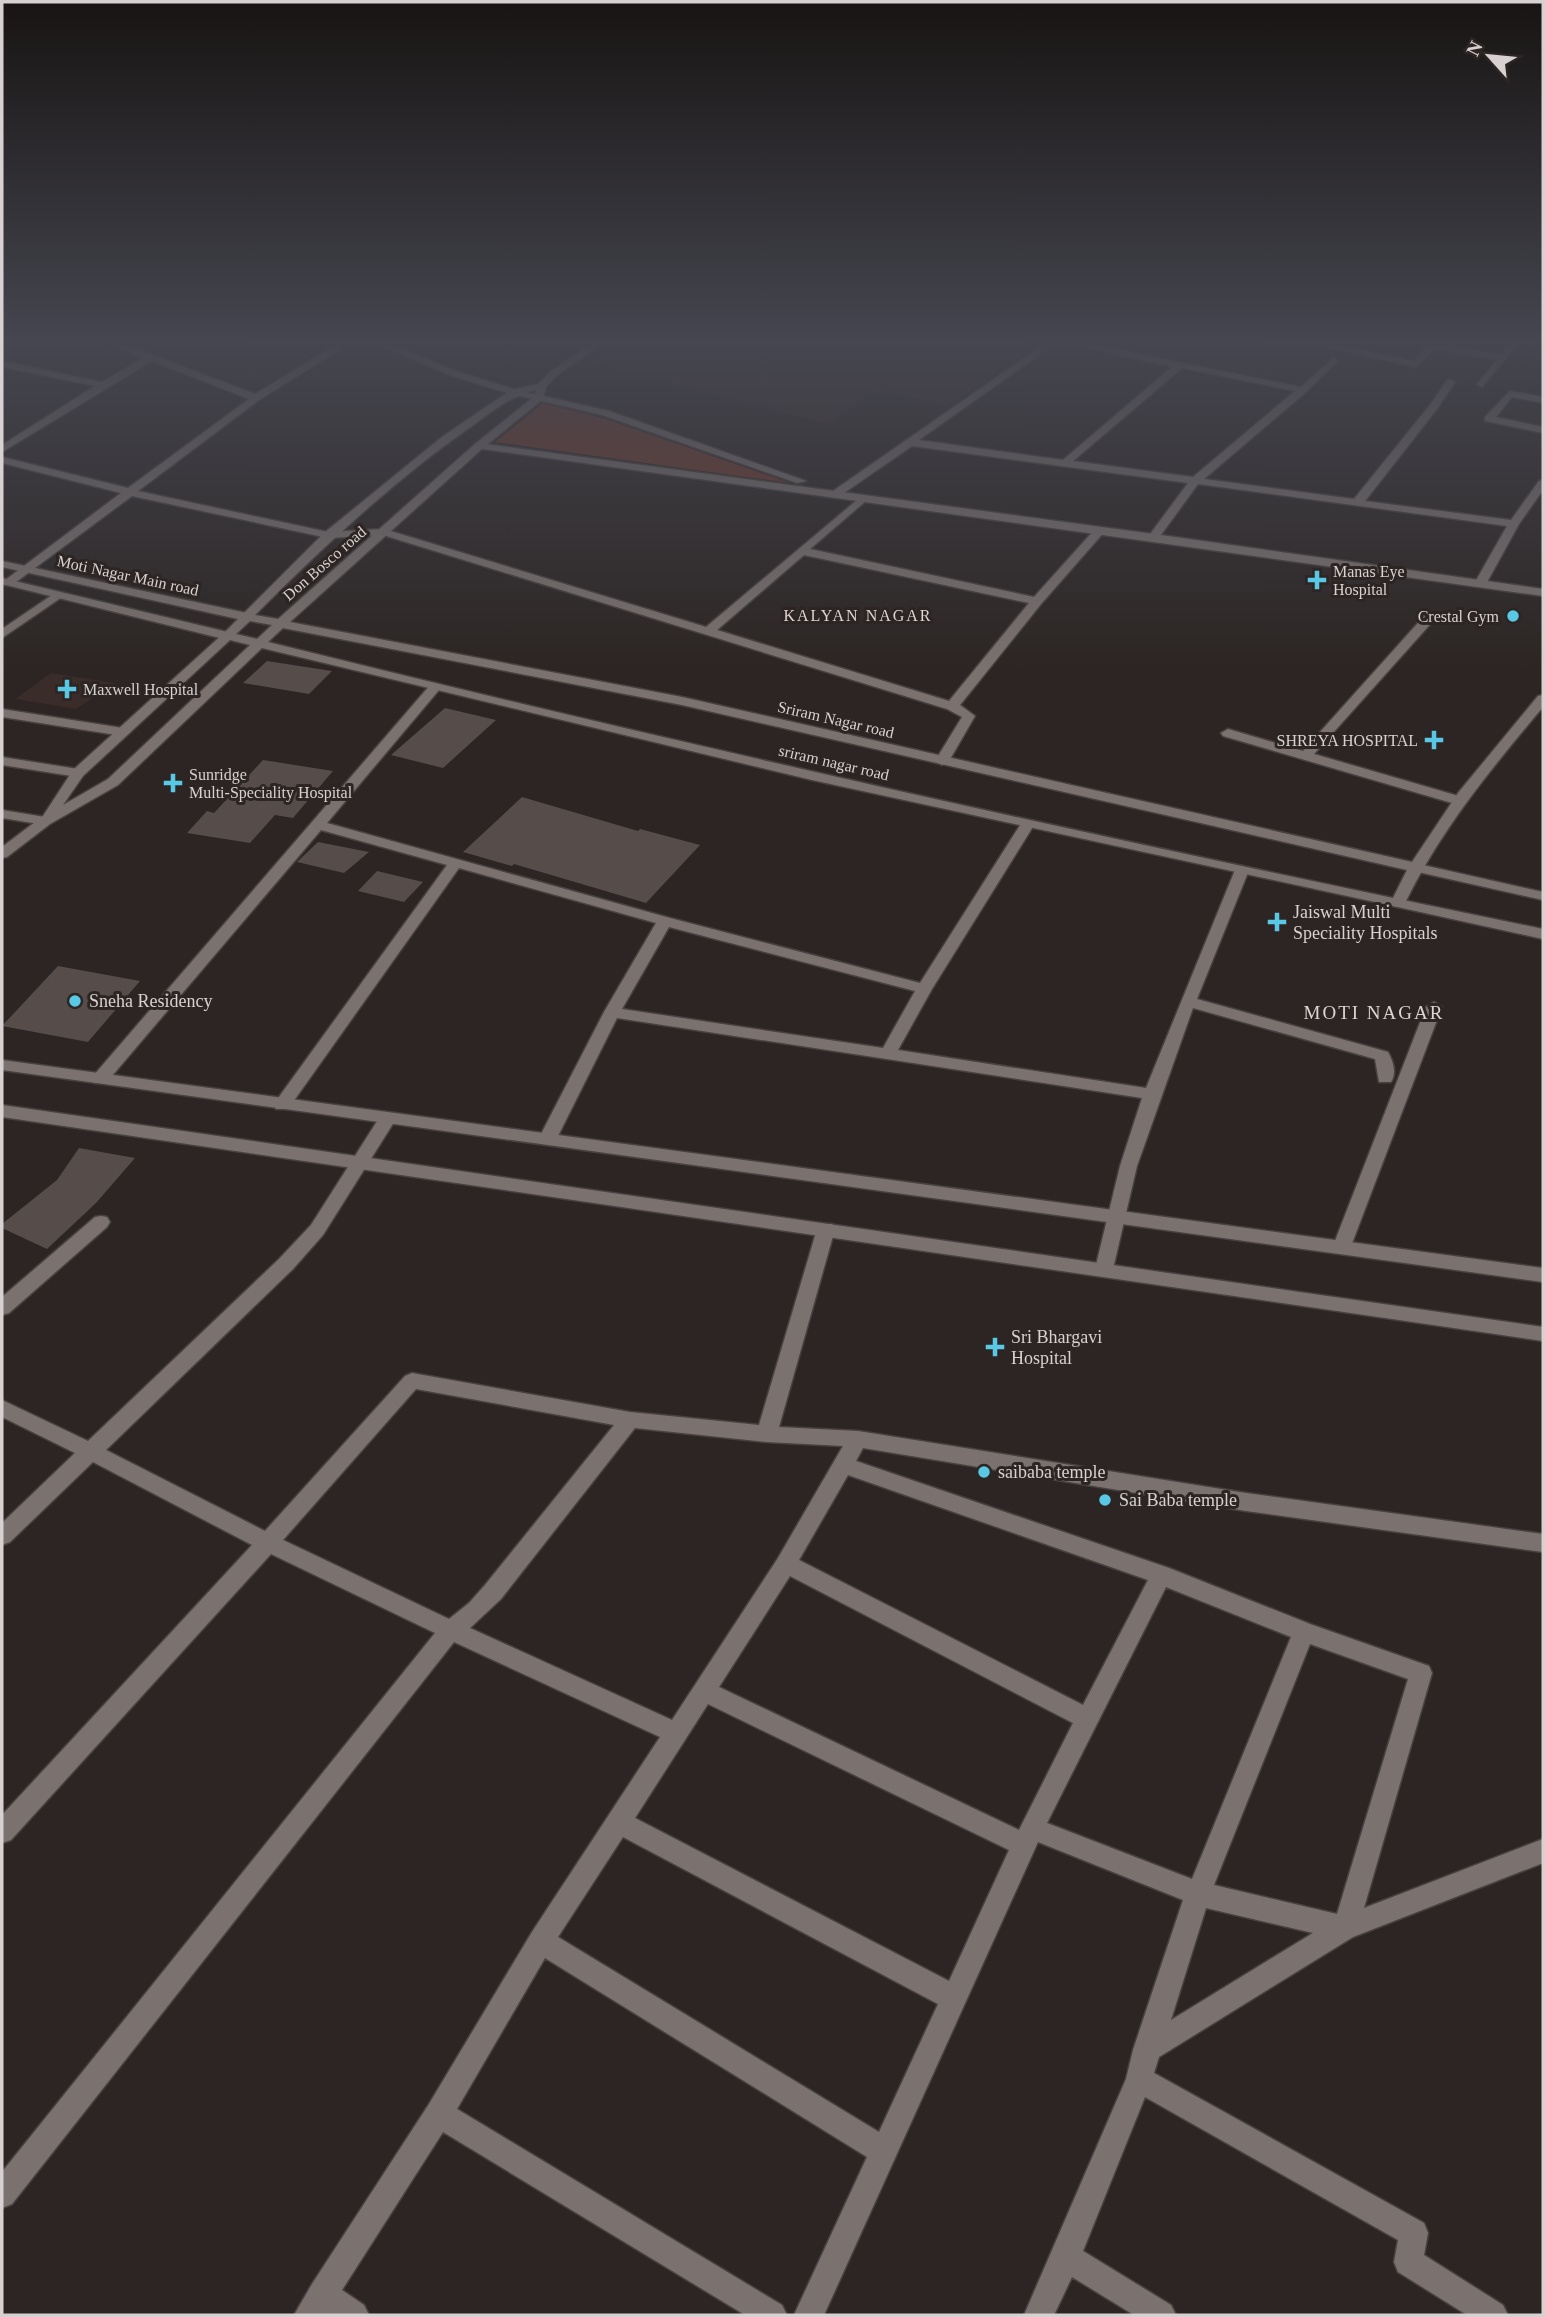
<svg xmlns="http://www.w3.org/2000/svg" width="1545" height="2317" font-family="Georgia,serif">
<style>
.built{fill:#3a2c28}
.green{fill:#723827}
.building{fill:#564d4b}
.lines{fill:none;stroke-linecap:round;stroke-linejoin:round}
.minor-casing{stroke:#47413f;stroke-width:3}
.tertiary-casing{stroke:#47413f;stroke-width:3}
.secondary-casing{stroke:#47413f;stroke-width:3}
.minor{fill:#7b726f;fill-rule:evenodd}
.tertiary{fill:#7b726f;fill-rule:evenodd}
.secondary{fill:#7b726f;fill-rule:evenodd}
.poi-dot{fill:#59c8e5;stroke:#2c2523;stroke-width:2.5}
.labels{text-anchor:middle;stroke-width:6;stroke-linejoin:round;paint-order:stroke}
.far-street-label{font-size:16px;fill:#d7d2d1;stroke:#2c2523}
.far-poi-label{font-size:16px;fill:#d7d2d1;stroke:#2c2523;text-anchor:start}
.far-neighbourhood-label{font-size:16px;letter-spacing:2px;fill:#ded4d1;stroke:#2c2523}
.poi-label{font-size:18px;fill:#d7d2d1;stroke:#2c2523;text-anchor:start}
.neighbourhood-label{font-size:19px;letter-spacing:2px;fill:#ded4d1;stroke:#2c2523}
</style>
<rect width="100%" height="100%" fill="#2c2523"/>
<path class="built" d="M 615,345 L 1039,345 L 949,406 L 877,390 L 828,424 L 588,362 Z
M 51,673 L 115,683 L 76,709 L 15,699 Z"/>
<path class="green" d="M 543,403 L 603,418 L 790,483 L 495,442 Z"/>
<path class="building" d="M 267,661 L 332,671 L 309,694 L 243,683 Z
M 445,708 L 496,720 L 443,768 L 391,755 Z
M 263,760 L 333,771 L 293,818 L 275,815 L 250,843 L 187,833 L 207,811 L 214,813 Z
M 522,797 L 638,831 L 640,829 L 700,845 L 646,903 L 514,864 L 512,866 L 463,852 Z
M 318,842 L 369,852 L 344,873 L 297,862 Z
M 377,871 L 423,882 L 404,902 L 358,891 Z
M 58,966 L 140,981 L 88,1042 L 2,1026 Z
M 79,1148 L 135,1158 L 96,1203 L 47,1249 L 2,1228 L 2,1224 L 57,1180 Z"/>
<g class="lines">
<g class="minor-casing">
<path id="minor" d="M 113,345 L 126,345 L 255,394 L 336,345 L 347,345 L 259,400 L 138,491 L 328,532 L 384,529 L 706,627 L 863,495 L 868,498 L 867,500 L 810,549 L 1034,597 L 1096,528 L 1106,530 L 1041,604 L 960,705 L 975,716 L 949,761 L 942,765 L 935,761 L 962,717 L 947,709 L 383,535 L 328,538 L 132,496 L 12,585 L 4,585 L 4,581 L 121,493 L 2,463 L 2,457 L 128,488 L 249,399 L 152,361 L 2,452 L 2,445 L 95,386 L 2,367 L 2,361 L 102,382 L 143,358 ZM 804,555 L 1029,603 L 949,701 L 717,630 Z
M 1043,345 L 1053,345 L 919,440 L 1063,460 L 1172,367 L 1075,345 L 1094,345 L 1301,387 L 1333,358 L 1338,361 L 1336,363 L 1306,392 L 1204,479 L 1354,499 L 1430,405 L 1447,380 L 1450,379 L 1455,382 L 1437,409 L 1365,501 L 1511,520 L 1539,481 L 1543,480 L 1543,490 L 1519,524 L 1486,584 L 1480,587 L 1474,584 L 1507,526 L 1198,484 L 1158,539 L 1154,540 L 1148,537 L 1188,483 L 912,446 L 841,495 L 833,495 L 833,491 ZM 1182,368 L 1295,391 L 1193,477 L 1073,461 Z
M 1317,345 L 1336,345 L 1414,361 L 1427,345 L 1450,345 L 1500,355 L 1508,345 L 1517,345 L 1482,387 L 1477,384 L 1497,360 L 1435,348 L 1416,367 Z
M 1510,391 L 1543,397 L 1543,403 L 1512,397 L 1496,417 L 1543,427 L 1543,433 L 1485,421 L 1485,417 Z
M 55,593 L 65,595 L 2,638 L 2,629 Z
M 1430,613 L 1436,617 L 1434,620 L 1314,754 L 1462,797 L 1462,803 L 1452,803 L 1223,736 L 1221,733 L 1228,729 L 1303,751 L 1426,614 Z
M 435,683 L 441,687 L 439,690 L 327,823 L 670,918 L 920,983 L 1022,822 L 1032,822 L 1034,825 L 932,989 L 898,1050 L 1146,1088 L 1235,870 L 1242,866 L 1249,870 L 1197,999 L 1388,1052 C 1393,1061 1397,1073 1391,1082 L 1379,1082 L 1375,1059 L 1193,1008 L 1137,1166 L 1113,1269 L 1111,1274 L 1097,1274 L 1095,1269 L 1120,1166 L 1142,1098 L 617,1018 L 557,1138 L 554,1142 L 542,1142 L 539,1138 L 604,1012 L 656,923 L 459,868 L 288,1109 L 276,1109 L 274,1105 L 276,1101 L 447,865 L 321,830 L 106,1083 L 94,1083 L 92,1079 L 94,1075 L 431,684 ZM 669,927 L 915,991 L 883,1048 L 622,1009 Z
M 2,709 L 123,728 L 130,732 L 123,736 L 2,717 Z
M 2,757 L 78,769 L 85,773 L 78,777 L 2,765 Z
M 2,810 L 45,817 L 52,821 L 45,825 L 2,818 Z
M 1398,899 L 1543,929 L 1543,939 L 1393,906 L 1391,903 L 1393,900 Z
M 1434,1002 L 1442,1007 L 1351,1246 L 1349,1251 L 1335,1251 L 1333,1246 L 1426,1007 Z
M 387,1113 L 396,1119 L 323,1235 L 293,1269 L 106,1450 L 265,1531 L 405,1376 L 412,1373 L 630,1412 L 759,1425 L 817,1229 L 820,1224 L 832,1224 L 835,1229 L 779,1427 L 858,1431 L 1246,1493 L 1543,1534 L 1543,1552 L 1246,1511 L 863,1448 L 856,1461 L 1169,1568 L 1310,1624 L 1429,1666 L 1432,1673 L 1364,1908 L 1543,1839 L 1543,1863 L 1353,1937 L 1159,2057 L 1154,2073 L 1424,2223 L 1428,2233 L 1424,2255 L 1503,2305 L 1508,2315 L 1467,2315 L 1398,2272 L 1394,2262 L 1398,2240 L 1145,2097 L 1083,2251 L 1171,2305 L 1176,2315 L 1134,2315 L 1072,2277 L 1054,2315 L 1024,2315 L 1126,2079 L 1133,2050 L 1183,1900 L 1038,1842 L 824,2315 L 794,2315 L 867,2157 L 545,1958 L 457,2109 L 782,2305 L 787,2315 L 745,2315 L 443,2132 L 342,2290 L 364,2305 L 369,2315 L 294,2315 L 312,2284 L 429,2104 L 532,1932 L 660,1737 L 454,1642 L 12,2204 L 2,2208 L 2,2172 L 435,1633 L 271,1554 L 11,1840 L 2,1843 L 2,1815 L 252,1545 L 93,1462 L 10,1542 L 2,1545 L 2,1523 L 75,1453 L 2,1417 L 2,1400 L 88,1441 L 279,1259 L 311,1225 L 381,1115 ZM 416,1389 L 614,1425 L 485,1585 L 469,1603 L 449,1619 L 283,1540 ZM 635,1428 L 767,1442 L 843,1446 L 778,1558 L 672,1720 L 470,1628 L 501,1599 ZM 848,1475 L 1148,1580 L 1083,1705 L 799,1560 ZM 790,1576 L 1073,1723 L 1019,1830 L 719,1687 ZM 1166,1587 L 1291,1637 L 1192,1879 L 1047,1823 ZM 1310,1644 L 1408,1679 L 1337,1914 L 1214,1885 ZM 708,1704 L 1009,1850 L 949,1981 L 635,1818 ZM 623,1837 L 938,2004 L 879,2132 L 558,1937 ZM 1206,1908 L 1313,1933 L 1171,2020 Z
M 101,1216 L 107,1217 L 110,1222 L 107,1227 L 9,1313 L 2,1315 L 2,1297 L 95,1217 Z"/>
</g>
<g class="tertiary-casing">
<path id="tertiary" d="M 379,345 L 392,345 L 458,372 L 517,390 L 609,411 L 806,481 L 797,483 L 602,415 L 511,394 L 452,376 Z
M 479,443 L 1154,534 L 1543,589 L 1543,596 L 475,448 L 474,446 Z
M 2,561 L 247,613 L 253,617 L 247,621 L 2,567 Z
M 2,578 L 232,633 L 234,636 L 228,640 L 2,584 Z
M 1414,863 L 1543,892 L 1543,900 L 1409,870 L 1407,867 L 1409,864 Z
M 2,1060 L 1543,1268 L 1543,1282 L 2,1070 Z
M 2,1105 L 1543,1327 L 1543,1341 L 2,1117 Z"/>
</g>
<g class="secondary-casing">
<path id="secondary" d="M 590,345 L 601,345 L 557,375 L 546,387 L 543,399 L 483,448 L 290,622 L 682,697 L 1412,862 L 1458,793 L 1538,696 L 1543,695 L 1543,707 C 1491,769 1441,829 1405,903 L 1398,907 L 812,780 L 262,648 L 118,785 L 50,824 L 7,857 L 2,858 L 2,847 L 43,816 L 73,770 L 224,633 L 324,533 L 442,437 L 511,390 L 538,384 L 551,371 ZM 536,390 L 535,396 L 475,444 L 278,619 L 255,615 C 323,547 393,481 472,426 C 492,411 511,396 536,390 ZM 250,621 L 272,625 L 257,639 L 236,634 ZM 283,628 L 682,705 L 1407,870 L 1393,898 C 1017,819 641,735 268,642 ZM 230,640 L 250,645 L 108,779 L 63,805 L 83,776 Z"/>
</g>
<use href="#minor" class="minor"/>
<use href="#tertiary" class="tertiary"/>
<use href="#secondary" class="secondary"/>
</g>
<linearGradient id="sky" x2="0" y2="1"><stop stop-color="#181413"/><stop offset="0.51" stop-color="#454650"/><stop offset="1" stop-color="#454650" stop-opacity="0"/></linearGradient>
<rect width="1545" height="670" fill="url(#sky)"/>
<g class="poi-dot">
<path d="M1313.5 569.5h7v7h7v7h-7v7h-7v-7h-7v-7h7z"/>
<circle cx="1513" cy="616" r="7"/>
<path d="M63.5 678.5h7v7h7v7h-7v7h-7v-7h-7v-7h7z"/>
<path d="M1430.5 729.5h7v7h7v7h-7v7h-7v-7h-7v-7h7z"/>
<path d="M169.5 772.5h7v7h7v7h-7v7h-7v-7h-7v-7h7z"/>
<path d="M1273.5 911.5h7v7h7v7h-7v7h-7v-7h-7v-7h7z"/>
<circle cx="75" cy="1001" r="7"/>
<path d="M991.5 1336.5h7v7h7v7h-7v7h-7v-7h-7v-7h7z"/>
<circle cx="984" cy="1472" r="7"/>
<circle cx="1105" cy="1500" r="7"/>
</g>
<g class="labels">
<g class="far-street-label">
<text transform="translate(324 563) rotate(-41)" y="6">Don Bosco road</text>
<text transform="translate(128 575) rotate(12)" y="6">Moti Nagar Main road</text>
<text transform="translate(836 719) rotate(13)" y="6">Sriram Nagar road</text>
<text transform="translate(834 762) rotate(13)" y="6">sriram nagar road</text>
</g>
<g class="far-poi-label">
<text x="1333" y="577">Manas Eye<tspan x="1333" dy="18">Hospital</tspan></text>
<text x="1499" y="622" text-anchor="end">Crestal Gym</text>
<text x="83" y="695">Maxwell Hospital</text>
<text x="1418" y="746" text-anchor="end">SHREYA HOSPITAL</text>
<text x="189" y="780">Sunridge<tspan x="189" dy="18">Multi-Speciality Hospital</tspan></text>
</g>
<g class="far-neighbourhood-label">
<text x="858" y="621">KALYAN NAGAR</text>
</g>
<g class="poi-label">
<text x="1293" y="918">Jaiswal Multi<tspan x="1293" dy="21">Speciality Hospitals</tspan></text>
<text x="89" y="1007">Sneha Residency</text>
<text x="1011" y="1343">Sri Bhargavi<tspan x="1011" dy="21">Hospital</tspan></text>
<text x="998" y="1478">saibaba temple</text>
<text x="1119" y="1506">Sai Baba temple</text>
</g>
<g class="neighbourhood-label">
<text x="1374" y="1019">MOTI NAGAR</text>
</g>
</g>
<rect width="1545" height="2317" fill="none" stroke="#d7d2d1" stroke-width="7"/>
<g transform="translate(1489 56) rotate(297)" stroke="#2c2523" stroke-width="5" paint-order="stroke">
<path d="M0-5L12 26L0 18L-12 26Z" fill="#d7d2d1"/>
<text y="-10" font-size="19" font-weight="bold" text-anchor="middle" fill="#d7d2d1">N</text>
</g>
</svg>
